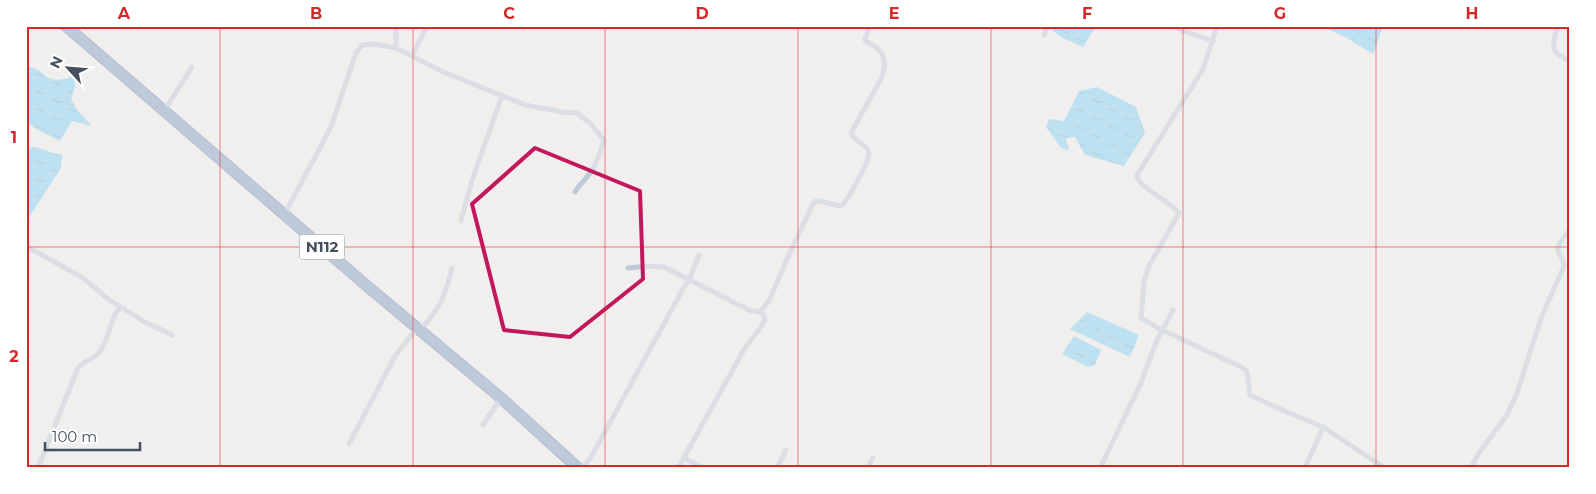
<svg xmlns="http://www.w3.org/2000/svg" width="1596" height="494" font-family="Montserrat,sans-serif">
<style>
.water{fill:url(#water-ripples)}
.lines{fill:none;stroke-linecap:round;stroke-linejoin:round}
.highway-casing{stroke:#6d86ad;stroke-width:12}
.street{stroke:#c0c9d5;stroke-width:5}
.highway{stroke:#829bc1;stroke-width:10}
.marked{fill:none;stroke:#c2185b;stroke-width:4;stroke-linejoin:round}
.grid{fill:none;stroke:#d62828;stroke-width:1;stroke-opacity:0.55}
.labels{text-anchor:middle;stroke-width:4;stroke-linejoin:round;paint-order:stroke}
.shield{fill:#fff;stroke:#7d848e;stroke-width:1}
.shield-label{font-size:15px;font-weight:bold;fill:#454f5d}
.neatline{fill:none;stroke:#d62828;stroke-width:2}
.grid-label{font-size:16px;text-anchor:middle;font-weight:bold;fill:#d62828}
</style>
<defs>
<pattern id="water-ripples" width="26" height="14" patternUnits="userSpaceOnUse" patternTransform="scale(1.25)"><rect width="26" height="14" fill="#82d1f3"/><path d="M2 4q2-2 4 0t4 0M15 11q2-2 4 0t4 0" fill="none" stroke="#6cacc8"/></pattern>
</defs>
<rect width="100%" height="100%" fill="#f1eeee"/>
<path class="water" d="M 1051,26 L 1096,26 L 1083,47 L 1061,37 L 1050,28 Z
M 1321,26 L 1383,26 L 1373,54 L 1345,37 Z
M 26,67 C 47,67 42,88 74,76 L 75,87 L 71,99 L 77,110 L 92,126 L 72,121 L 60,141 L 36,129 L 26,121 L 26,75 L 30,72 Z
M 1097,87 L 1136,107 L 1145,133 L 1124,166 L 1085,155 L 1075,137 L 1066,138 L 1069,150 L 1061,148 L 1046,127 L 1049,119 L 1064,121 L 1079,91 Z
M 31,147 C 43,147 51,154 63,155 L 61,163 L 61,168 L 26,222 L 26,155 Z
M 1087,312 L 1139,335 L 1130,357 L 1070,329 Z
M 1074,336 L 1101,350 L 1095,365 L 1088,367 L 1062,354 Z"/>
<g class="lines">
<g class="highway-casing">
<path id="highway" d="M 66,26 L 367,286 L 501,398 L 578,468"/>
</g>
<path class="street" d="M 396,26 L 396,48
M 1174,26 L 1183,31 L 1213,41
M 1217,26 L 1203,69 L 1137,175 C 1138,188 1169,200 1179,213 L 1149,266 L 1144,281 L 1141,318 L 1162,330 L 1241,367 L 1247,371 L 1250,395 L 1280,409 L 1323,427 L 1385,468
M 1558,26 C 1552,46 1549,52 1570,61
M 1044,35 L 1047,26
M 412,56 L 427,26
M 164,111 L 192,67
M 284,215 L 331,127 L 356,53 L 362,45 L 373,44 L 396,48 L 441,71 L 525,105 L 562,112 L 577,113 L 591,124 L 604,140 C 601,150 598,161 592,170 C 587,179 580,183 575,192
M 461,221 L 472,180 L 502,96
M 26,246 L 83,278 L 108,299 L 143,321 L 172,335
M 628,268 L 648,266 L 664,267 L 749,310 L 760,312 L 769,301 L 787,259 L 813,204 L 816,201 L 820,201 L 839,206 L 842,205 C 848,200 870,160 869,153 C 868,145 854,141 851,133 L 882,77 C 885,68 886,56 878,49 C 874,45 869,44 865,40 L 869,26
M 483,425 L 501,398
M 349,444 L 395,356 L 417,328 L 424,325 L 429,320 L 440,304 L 447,287 L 452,268
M 684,458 L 703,468
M 38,468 L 78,368 C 83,361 92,360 98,354 C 107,344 110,326 115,314 L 118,310 L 124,308
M 582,468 L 590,459 L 684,287 L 689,280 L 699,255
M 678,468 L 745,348 L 761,327 L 765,319 L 761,311
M 777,468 L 786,450
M 867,468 L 873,458
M 1100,468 L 1140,385 L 1157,340 L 1173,310
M 1305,468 L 1323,427
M 1471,468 L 1479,453 L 1507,415 L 1517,393 L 1541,318 L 1564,266 C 1564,261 1563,259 1560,255 C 1554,246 1564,237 1570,230"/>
<use href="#highway" class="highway"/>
</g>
<path d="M0 0H1596V494H0ZM 535,148 L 640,191 L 643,279 L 570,337 L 504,330 L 472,204 Z" fill="#f1eeee" fill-opacity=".55" fill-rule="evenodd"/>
<path class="marked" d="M 535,148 L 640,191 L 643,279 L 570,337 L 504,330 L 472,204 Z"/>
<path class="grid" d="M 220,26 L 220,468M 413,26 L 413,468M 605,26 L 605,468M 798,26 L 798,468M 991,26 L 991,468M 1183,26 L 1183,468M 1376,26 L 1376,468M 26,247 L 1570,247"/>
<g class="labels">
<rect class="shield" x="299.5" y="234.5" width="45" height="25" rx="4"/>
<g class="shield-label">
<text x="322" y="252">N112</text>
</g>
</g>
<rect width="1596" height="494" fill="none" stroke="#ffffff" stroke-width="55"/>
<g transform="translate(68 68) rotate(296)" stroke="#ffffff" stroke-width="4" paint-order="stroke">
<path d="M0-4L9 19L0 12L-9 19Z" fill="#454f5d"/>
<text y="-8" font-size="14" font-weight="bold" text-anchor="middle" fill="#454f5d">N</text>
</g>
<path d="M45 442v8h95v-8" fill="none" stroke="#454f5d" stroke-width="2.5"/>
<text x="52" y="442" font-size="15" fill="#454f5d" stroke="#ffffff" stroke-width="4" paint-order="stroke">100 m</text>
<rect x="28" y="28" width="1540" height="438" class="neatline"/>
<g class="grid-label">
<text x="124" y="19">A</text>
<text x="316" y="19">B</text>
<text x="509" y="19">C</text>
<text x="702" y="19">D</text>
<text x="894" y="19">E</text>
<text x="1087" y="19">F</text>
<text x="1280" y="19">G</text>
<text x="1472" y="19">H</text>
<text x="14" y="143">1</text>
<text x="14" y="362">2</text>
</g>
</svg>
